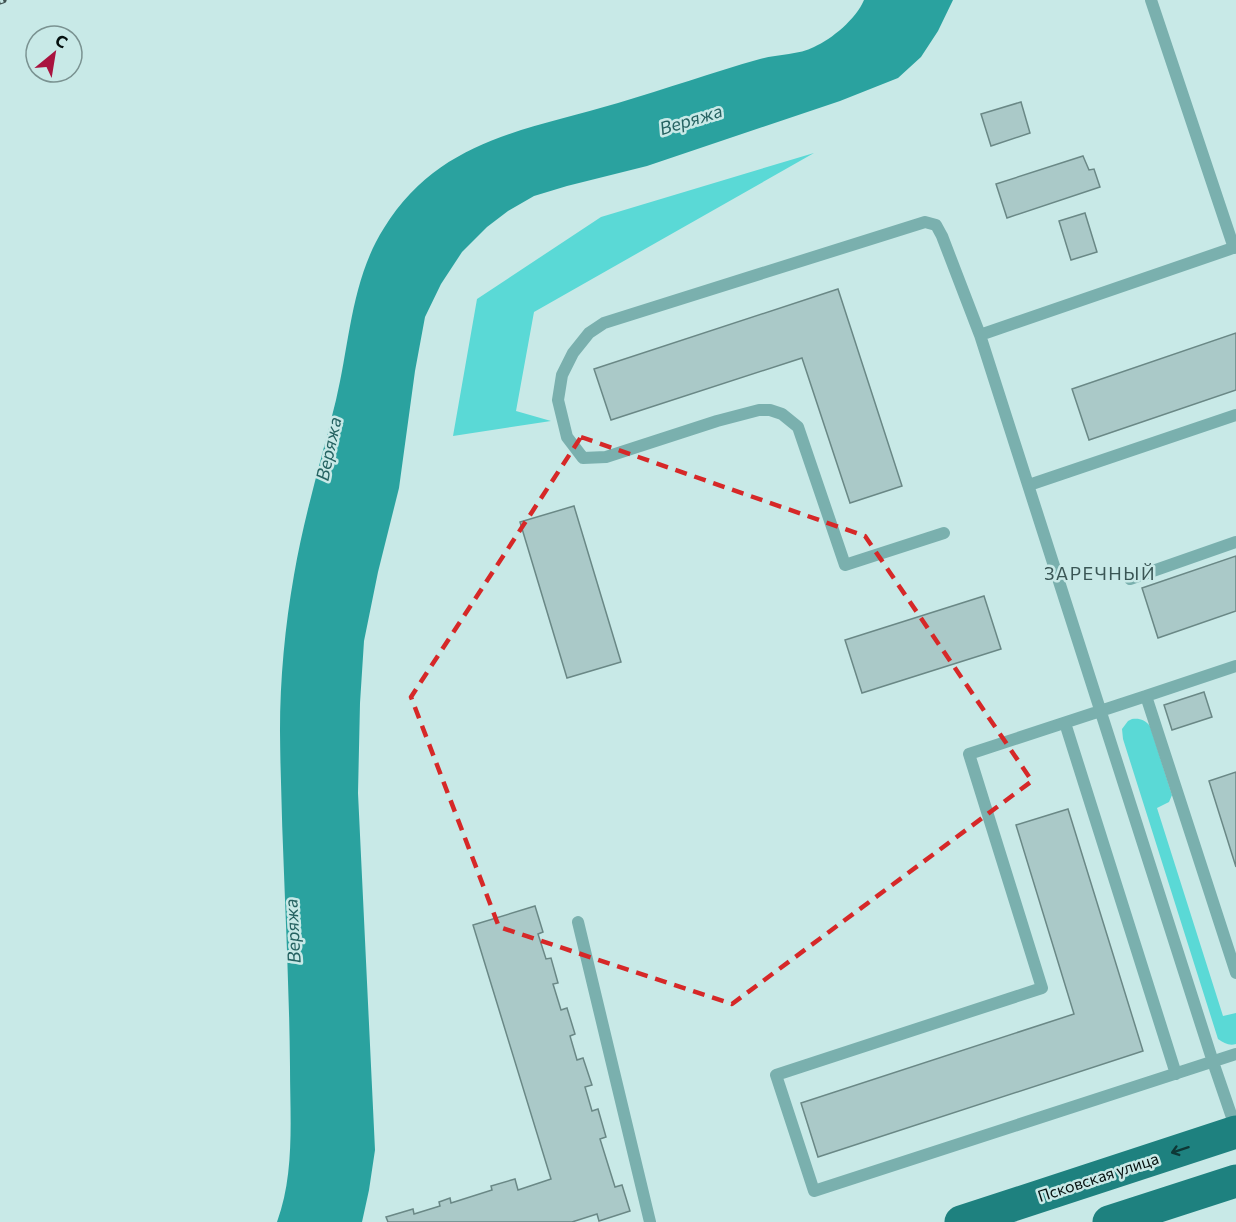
<svg xmlns="http://www.w3.org/2000/svg" width="1236" height="1222" font-family="Commissioner,sans-serif">
<style>
.green{fill:#5ad9d6}
.water{fill:#2aa29f}
.building{fill:#aac9c8;stroke:#6a8886;stroke-width:1.5}
.lines{fill:none;stroke-linecap:round;stroke-linejoin:round}
.lane{stroke:#7ab0ae;stroke-width:12}
.primary{stroke:#1e817f;stroke-width:33}
.rail-casing{stroke:#405251;stroke-width:7}
.rail{stroke:#c8e9e7;stroke-width:4.5;stroke-dasharray:14;stroke-linecap:butt}
.oneway{stroke:#0e3836}
.marked{fill:none;stroke:#d62828;stroke-width:4.5;stroke-dasharray:12 8;stroke-linejoin:round}
.labels{text-anchor:middle;stroke-width:5;stroke-linejoin:round;paint-order:stroke}
.street-label{font-size:16px;fill:#05100f;stroke:#c8e9e7}
.water-label{font-size:18px;font-style:italic;fill:#256261;stroke:#c8e9e7}
.neighbourhood-label{font-size:18px;letter-spacing:1.5px;fill:#3a5655;stroke:#c8e9e7}
</style>
<rect width="100%" height="100%" fill="#c8e9e7"/>
<path class="green" d="M 814,153 L 534,312 L 516,411 L 551,421 L 453,436 L 477,299 L 601,217 Z
M 1132,719 C 1140,718 1145,720 1150,726 L 1172,795 L 1169,802 L 1157,808 L 1223,1016 L 1236,1013 L 1236,1044 C 1229,1046 1224,1043 1218,1039 L 1123,739 L 1122,729 L 1128,721 Z"/>
<path class="water" d="M 864,0 L 953,0 L 938,31 L 921,57 L 898,78 L 840,101 L 647,166 L 567,186 L 534,196 L 508,211 L 487,227 L 462,252 L 441,284 L 425,317 L 415,371 L 399,488 L 378,572 L 364,641 L 360,703 L 358,793 L 375,1150 L 369,1190 L 362,1222 L 277,1222 C 295,1173 290,1118 290,1067 C 289,955 281,843 280,731 C 280,679 285,626 294,575 C 304,516 322,458 336,400 C 350,342 351,280 384,228 C 439,139 527,130 618,103 C 666,89 713,72 760,59 C 777,54 799,55 814,47 C 832,39 856,19 864,0 Z"/>
<path class="building" d="M 1021,102 L 1030,133 L 991,146 L 981,114 Z
M 1083,156 L 1089,170 L 1094,169 L 1100,187 L 1007,218 L 996,184 Z
M 1085,213 L 1097,252 L 1071,260 L 1059,221 Z
M 838,289 L 902,486 L 850,503 L 802,358 L 611,420 L 594,369 Z
M 1236,333 L 1236,390 L 1089,440 L 1072,389 Z
M 574,506 L 621,662 L 567,678 L 520,522 Z
M 1236,556 L 1236,611 L 1158,638 L 1142,588 Z
M 984,596 L 1001,649 L 862,693 L 845,640 Z
M 1204,692 L 1212,717 L 1172,730 L 1164,705 Z
M 1236,772 L 1236,867 L 1209,781 Z
M 1068,809 L 1143,1051 L 818,1157 L 801,1103 L 1074,1014 L 1016,825 Z
M 535,906 L 543,932 L 538,934 L 546,959 L 551,958 L 558,983 L 553,984 L 561,1010 L 567,1008 L 575,1034 L 570,1036 L 577,1060 L 583,1058 L 592,1085 L 585,1087 L 592,1111 L 598,1109 L 606,1137 L 600,1139 L 615,1187 L 622,1185 L 630,1211 L 599,1221 L 597,1214 L 572,1222 L 388,1222 L 386,1217 L 413,1209 L 414,1214 L 440,1206 L 439,1202 L 450,1198 L 451,1203 L 492,1190 L 491,1186 L 515,1179 L 518,1190 L 551,1179 L 473,925 Z"/>
<g class="lines">
<path class="lane" d="M 1151,0 L 1234,248
M 1236,247 L 980,335 L 1213,1062 L 1236,1129
M 1029,485 L 1236,415
M 944,533 L 845,565 L 798,427 L 782,414 L 770,410 L 759,410 L 717,421 L 606,457 L 583,458 L 567,437 L 558,400 L 562,375 L 573,353 L 589,333 L 604,323 L 925,222 L 936,225 L 942,236 L 980,335
M 1130,579 L 1236,542
M 1146,696 L 1236,666
M 1065,723 L 1176,1074
M 578,922 L 650,1222
M 1236,973 L 1146,696 L 969,754 L 1042,988 L 776,1075 L 814,1191 L 1236,1054"/>
<path class="primary" d="M 961,1222 L 1236,1132
M 1109,1222 L 1236,1181"/>
<g class="rail-casing">
<path id="rail" d="M 0,1 L 3,0"/>
</g>
<use href="#rail" class="rail"/>
</g>
<defs><path id="oneway-shaft" d="M-6 0H5M1.5-3L5.5 0L1.5 3" fill="none" stroke-width="1.6" stroke-linecap="round" stroke-linejoin="round" transform="scale(1.5)"/></defs>
<use class="oneway" href="#oneway-shaft" transform="translate(1180 1150) rotate(162)"/>
<path class="marked" d="M 581,437 L 865,536 L 1032,781 L 732,1004 L 499,927 L 411,697 Z"/>
<g class="labels">
<g class="street-label">
<text transform="translate(1098 1177) rotate(-18)" y="6">Псковская улица</text>
</g>
<g class="water-label">
<text transform="translate(691 120) rotate(-17)" y="6">Веряжа</text>
<text transform="translate(329 449) rotate(-78)" y="6">Веряжа</text>
<text transform="translate(293 931) rotate(-93)" y="6">Веряжа</text>
</g>
<g class="neighbourhood-label">
<text x="1100" y="580">ЗАРЕЧНЫЙ</text>
</g>
</g>
<g transform="translate(54 54) rotate(30)"><circle r="28" fill="#c8e9e7" stroke="#7a9291" stroke-width="1.5"/>
<path d="M0-4.5L10 22L0 15L-10 22Z" fill="#a9133f"/>
<text y="-9" font-size="16" font-weight="bold" text-anchor="middle" fill="#05100f">С</text>
</g>
</svg>
